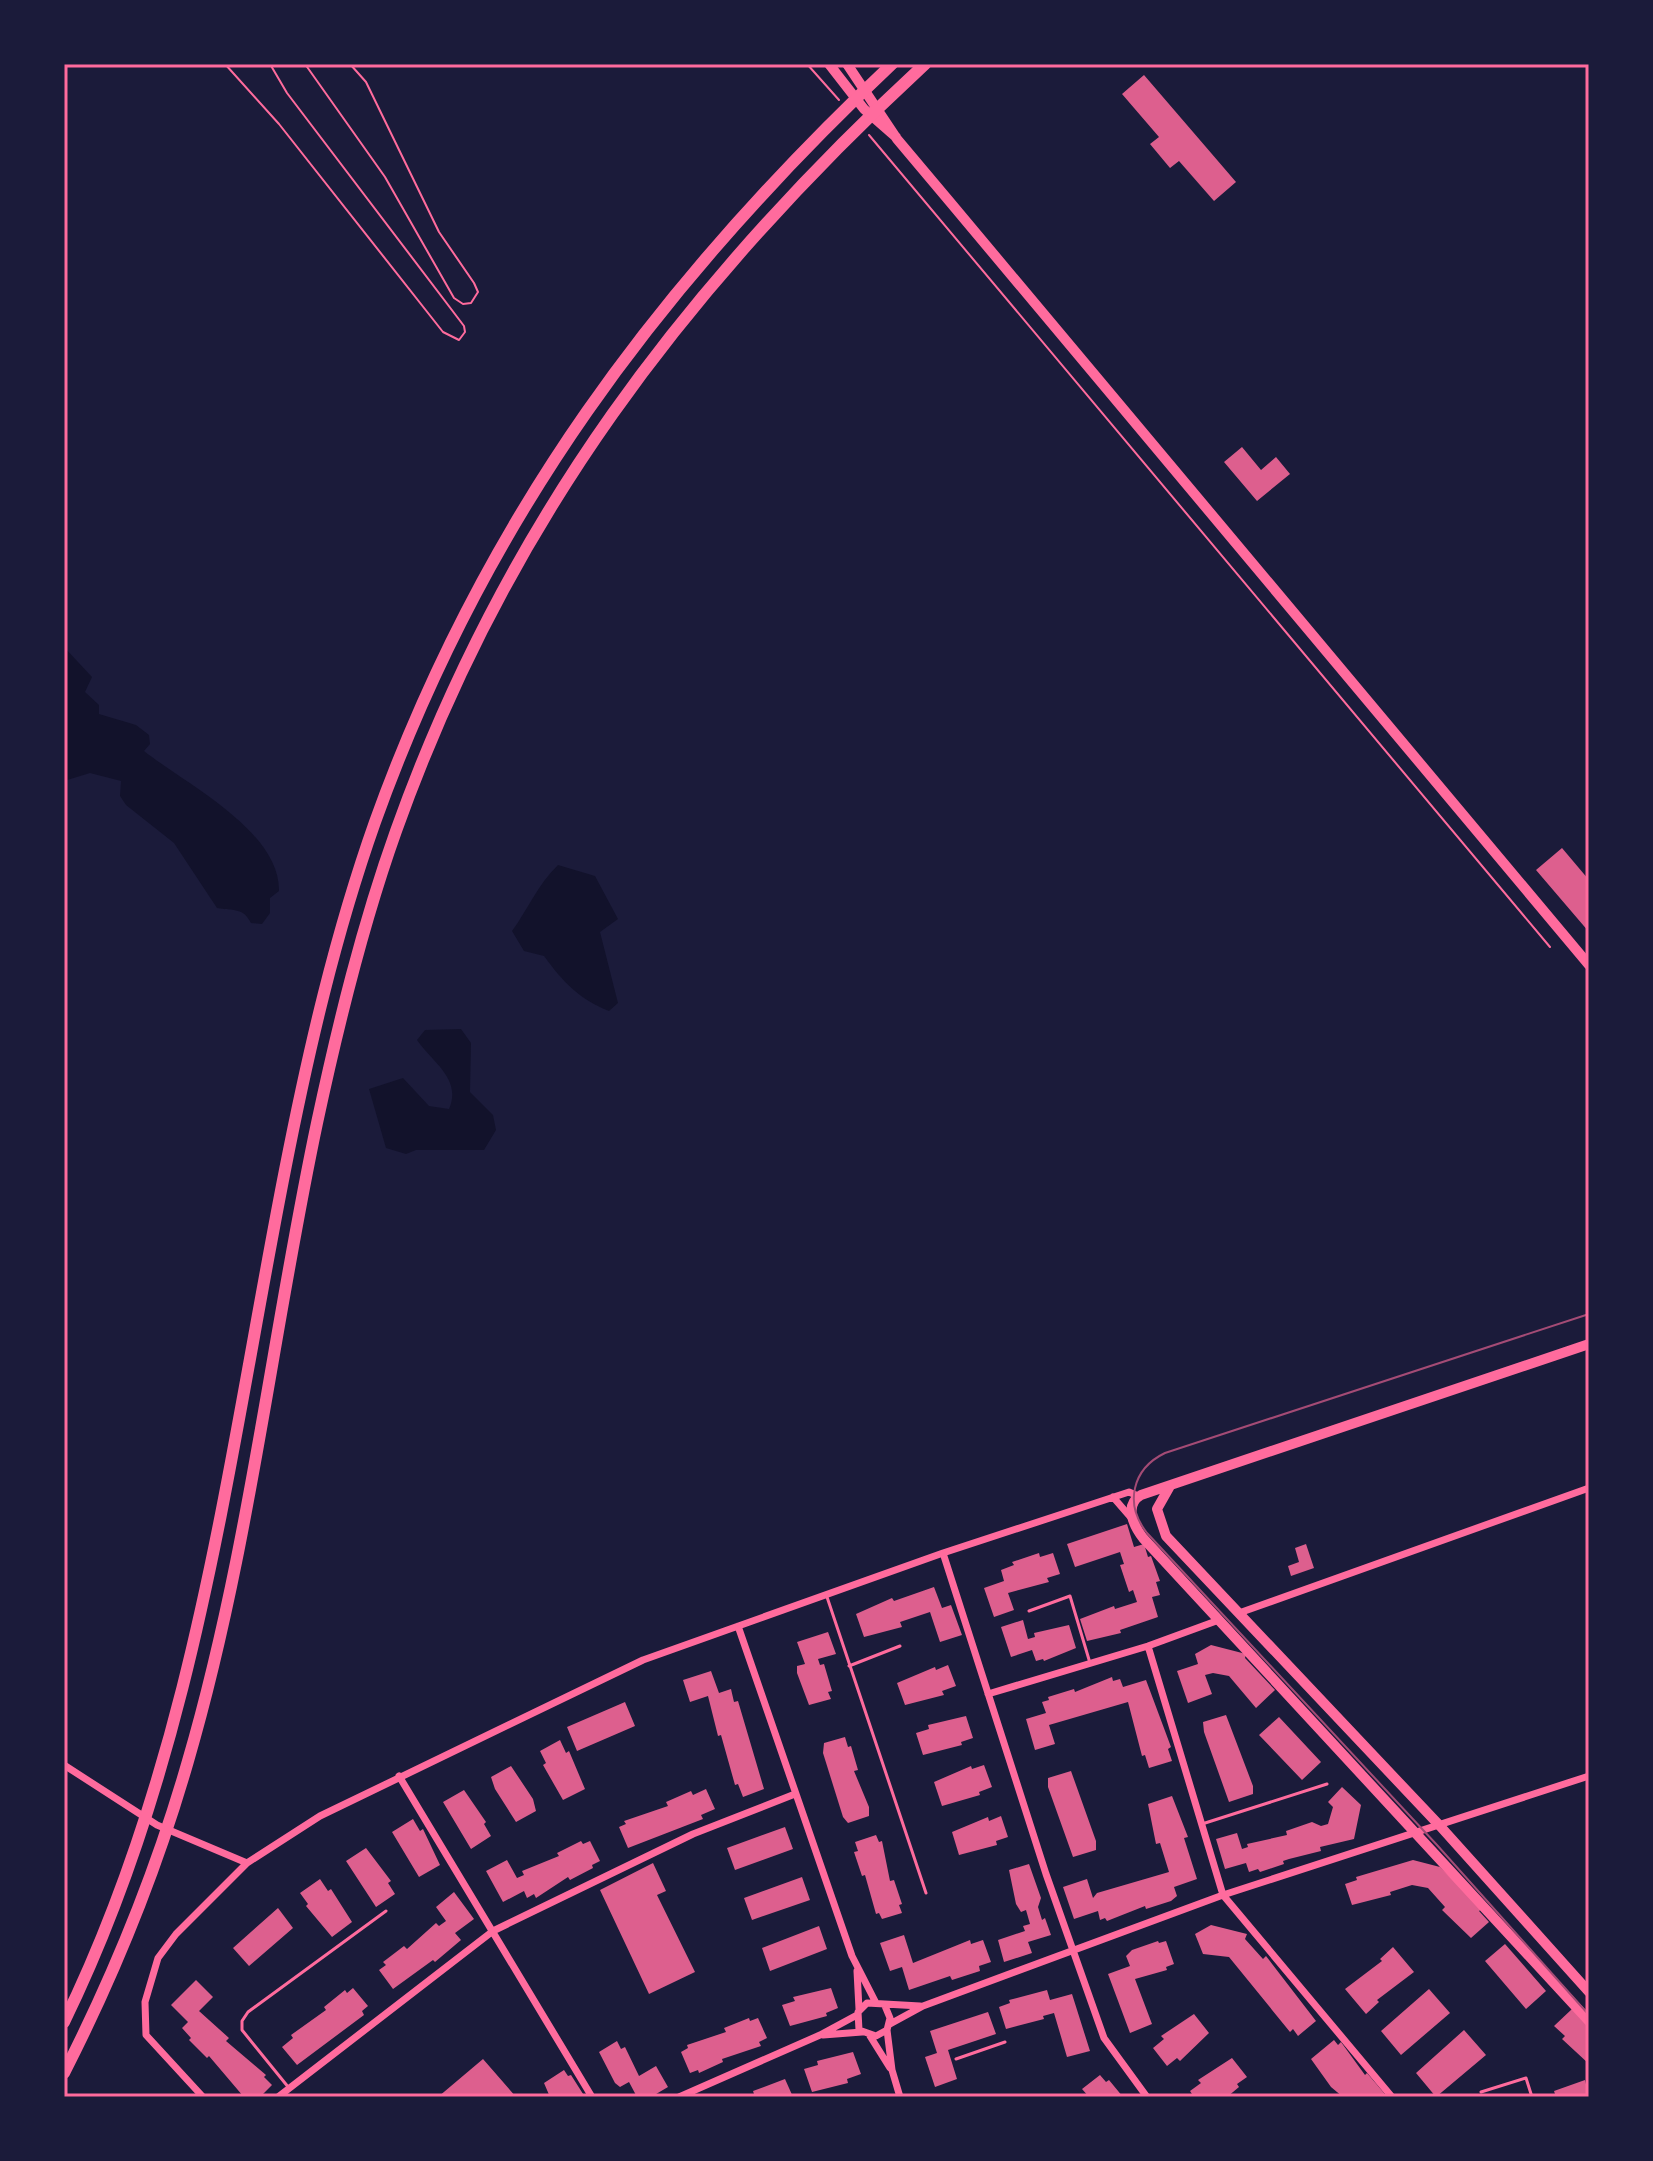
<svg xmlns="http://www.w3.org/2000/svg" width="1653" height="2161" font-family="'Space Grotesk',sans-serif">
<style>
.water{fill:#12122b}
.building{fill:#dd5f8e}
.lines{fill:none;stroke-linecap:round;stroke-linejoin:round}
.path{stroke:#ff6b9d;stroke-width:2}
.service{stroke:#ff6b9d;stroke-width:3}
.minor{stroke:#ff6b9d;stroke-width:7}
.secondary{stroke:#ff6b9d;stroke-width:10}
.motorway{stroke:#ff6b9d;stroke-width:12}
.tram{stroke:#a44b75;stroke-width:2}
.neatline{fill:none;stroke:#ff6b9d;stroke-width:3}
</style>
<rect width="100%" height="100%" fill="#1b1b3a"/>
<path class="water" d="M 64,647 L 92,677 L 85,692 L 99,705 L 99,714 L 136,725 L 149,735 L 150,744 L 144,751 C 186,784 280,831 279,891 L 270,898 L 270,913 L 262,924 L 251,923 C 243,907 233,911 217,908 L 174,843 L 126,805 L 120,796 L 121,781 L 90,773 L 64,781 Z
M 558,865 L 595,876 L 618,919 L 600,932 L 618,1003 L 609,1011 C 579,999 563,982 544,956 L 524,951 L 512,931 C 528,909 538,884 558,865 Z
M 461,1029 L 471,1043 L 470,1092 L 493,1115 L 496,1130 L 484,1150 L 416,1150 L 406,1154 L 386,1148 L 369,1089 L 403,1078 L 429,1106 L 449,1109 C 462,1079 433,1063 417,1040 L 425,1030 Z"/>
<path class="building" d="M 1144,75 L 1236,182 L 1214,201 L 1179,161 L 1170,168 L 1150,144 L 1159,137 L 1122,94 Z
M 1242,447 L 1261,470 L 1276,457 L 1290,474 L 1257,501 L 1224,462 Z
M 1562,848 L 1589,880 L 1589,932 L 1536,870 Z
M 1127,1524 L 1134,1547 L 1144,1544 L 1148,1557 L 1151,1556 L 1160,1581 L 1156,1582 L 1160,1595 L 1152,1597 L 1158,1617 L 1120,1630 L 1121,1633 L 1087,1641 L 1080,1619 L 1114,1606 L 1115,1609 L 1137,1602 L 1133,1590 L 1129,1592 L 1120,1565 L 1124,1564 L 1120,1552 L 1075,1567 L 1067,1544 Z
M 1306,1544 L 1314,1568 L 1291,1576 L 1288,1566 L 1299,1562 L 1295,1548 Z
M 1039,1553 L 1040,1557 L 1053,1553 L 1060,1574 L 1047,1578 L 1049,1582 L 1008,1593 L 1014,1610 L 994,1617 L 984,1588 L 1004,1581 L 1001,1570 L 1014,1565 L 1012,1562 Z
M 934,1587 L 942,1608 L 951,1605 L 962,1635 L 940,1642 L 930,1612 L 900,1622 L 902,1627 L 864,1637 L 856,1614 L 892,1598 L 894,1601 Z
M 1023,1620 L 1028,1639 L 1035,1637 L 1034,1633 L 1069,1625 L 1076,1648 L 1044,1661 L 1043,1659 L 1036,1661 L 1032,1650 L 1011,1657 L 1001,1627 Z
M 828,1632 L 836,1654 L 818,1659 L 820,1665 L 824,1664 L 832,1691 L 828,1692 L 831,1699 L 809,1705 L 797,1673 L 797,1666 L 805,1664 L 797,1642 Z
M 1211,1645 L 1246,1654 L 1245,1658 L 1275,1690 L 1256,1708 L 1229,1676 L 1213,1673 L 1205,1675 L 1212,1694 L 1188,1703 L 1177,1671 L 1198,1664 L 1195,1654 Z
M 948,1665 L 956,1686 L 942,1691 L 944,1695 L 905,1705 L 897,1683 L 935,1667 L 936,1670 Z
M 711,1671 L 719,1693 L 731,1689 L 734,1702 L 738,1701 L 764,1789 L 743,1797 L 738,1784 L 735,1785 L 721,1735 L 718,1736 L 708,1696 L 690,1702 L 683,1680 Z
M 1112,1677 L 1113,1681 L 1120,1679 L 1123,1687 L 1146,1680 L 1171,1747 L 1168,1749 L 1172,1761 L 1149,1768 L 1145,1755 L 1142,1756 L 1128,1702 L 1049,1725 L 1055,1744 L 1035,1750 L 1026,1719 L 1046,1713 L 1042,1702 L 1049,1700 L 1048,1697 L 1074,1689 L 1075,1692 Z
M 625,1702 L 635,1726 L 577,1751 L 567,1727 Z
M 1226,1715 L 1253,1786 L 1253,1794 L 1229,1802 L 1204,1732 L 1203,1722 Z
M 966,1716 L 973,1738 L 961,1742 L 962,1745 L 923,1755 L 916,1733 L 929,1729 L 928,1725 Z
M 1279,1717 L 1321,1762 L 1302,1780 L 1259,1735 Z
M 845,1737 L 848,1747 L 851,1746 L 858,1770 L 854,1771 L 869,1807 L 869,1816 L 848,1823 L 843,1817 L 823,1753 L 824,1743 Z
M 560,1740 L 566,1753 L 569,1751 L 585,1789 L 563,1800 L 543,1765 L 546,1763 L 540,1751 Z
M 984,1765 L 992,1787 L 979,1792 L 980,1795 L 942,1806 L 934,1782 L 971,1766 L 972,1769 Z
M 511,1766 L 533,1799 L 536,1811 L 516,1822 L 495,1789 L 491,1777 Z
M 1071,1771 L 1096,1841 L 1096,1850 L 1073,1857 L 1048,1787 L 1048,1778 Z
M 1342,1787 L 1361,1805 L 1354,1839 L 1320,1847 L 1321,1851 L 1289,1859 L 1283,1861 L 1284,1864 L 1260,1872 L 1258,1869 L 1249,1872 L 1246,1863 L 1225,1869 L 1216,1839 L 1237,1833 L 1242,1849 L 1248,1847 L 1247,1844 L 1287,1835 L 1286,1831 L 1312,1822 L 1321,1826 L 1328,1824 L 1333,1807 L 1328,1802 Z
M 706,1789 L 715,1809 L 701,1815 L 703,1819 L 628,1848 L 619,1827 L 626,1824 L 624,1821 L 668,1806 L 666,1802 L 691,1791 L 693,1795 Z
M 464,1790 L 486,1822 L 484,1824 L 491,1836 L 471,1849 L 443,1802 Z
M 1172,1796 L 1188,1837 L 1184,1838 L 1197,1879 L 1174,1887 L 1177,1896 L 1171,1901 L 1146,1909 L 1145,1906 L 1107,1921 L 1105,1918 L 1100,1920 L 1098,1911 L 1074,1919 L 1063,1887 L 1087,1879 L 1093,1898 L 1097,1893 L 1169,1872 L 1160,1843 L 1156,1844 L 1148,1804 Z
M 1001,1816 L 1008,1837 L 996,1841 L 997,1845 L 959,1855 L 952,1832 L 988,1817 L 989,1821 Z
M 413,1819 L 420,1831 L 423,1829 L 440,1865 L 419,1877 L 392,1832 Z
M 785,1827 L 793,1849 L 735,1870 L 727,1848 Z
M 876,1835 L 879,1842 L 882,1841 L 890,1881 L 894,1880 L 902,1904 L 899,1905 L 902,1913 L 882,1919 L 879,1913 L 876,1914 L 865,1875 L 862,1876 L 854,1852 L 858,1851 L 855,1842 Z
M 581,1841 L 583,1844 L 590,1841 L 600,1861 L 592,1865 L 593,1868 L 570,1880 L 568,1877 L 536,1898 L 534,1894 L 527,1898 L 524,1891 L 503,1902 L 486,1871 L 507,1860 L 517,1878 L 524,1875 L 522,1871 L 559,1856 L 557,1853 Z
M 366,1848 L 391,1881 L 388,1883 L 395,1894 L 376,1907 L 346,1861 Z
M 1413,1860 L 1440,1867 L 1482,1909 L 1479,1911 L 1489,1922 L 1471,1938 L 1442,1910 L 1445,1907 L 1428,1888 L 1412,1885 L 1390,1892 L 1391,1895 L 1352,1905 L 1345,1884 L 1357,1880 L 1356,1877 Z
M 653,1863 L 666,1891 L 657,1895 L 695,1972 L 649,1994 L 600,1890 Z
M 1029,1864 L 1041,1898 L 1038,1907 L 1042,1920 L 1045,1918 L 1051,1935 L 1028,1942 L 1032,1953 L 1004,1962 L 998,1940 L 1025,1931 L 1023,1926 L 1030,1924 L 1026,1910 L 1021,1912 L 1016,1904 L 1009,1870 Z
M 802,1877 L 810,1900 L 752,1920 L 744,1898 Z
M 320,1879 L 328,1891 L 331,1889 L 352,1922 L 332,1937 L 306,1906 L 308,1904 L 300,1893 Z
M 454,1892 L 474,1919 L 455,1933 L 461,1940 L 435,1962 L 433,1960 L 393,1989 L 379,1970 L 386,1965 L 383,1962 L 404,1946 L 407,1949 L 436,1923 L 439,1926 L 446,1921 L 436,1907 Z
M 278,1908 L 293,1928 L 249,1966 L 233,1948 Z
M 1211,1925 L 1247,1934 L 1245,1939 L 1263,1959 L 1266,1956 L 1316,2021 L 1298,2036 L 1293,2029 L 1290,2032 L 1229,1957 L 1203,1954 L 1195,1934 Z
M 819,1926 L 827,1949 L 770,1971 L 762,1948 Z
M 904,1935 L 913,1963 L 970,1940 L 971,1944 L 983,1940 L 991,1962 L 979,1966 L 980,1971 L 952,1980 L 950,1976 L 909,1990 L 902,1967 L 890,1971 L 880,1943 Z
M 1158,1941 L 1159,1943 L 1166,1941 L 1174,1964 L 1166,1967 L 1167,1970 L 1135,1979 L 1152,2024 L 1130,2033 L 1108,1974 L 1130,1966 L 1126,1956 L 1132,1950 Z
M 1505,1944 L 1546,1991 L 1526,2009 L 1485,1961 Z
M 1393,1947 L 1414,1972 L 1377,2000 L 1379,2002 L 1366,2014 L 1345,1989 L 1382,1961 L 1380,1959 Z
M 196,1980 L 213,1997 L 199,2011 L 229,2038 L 226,2041 L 266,2075 L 264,2077 L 272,2085 L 260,2097 L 243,2096 L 209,2056 L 207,2058 L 189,2040 L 191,2038 L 182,2028 L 188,2022 L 171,2005 Z
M 353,1988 L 368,2006 L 362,2011 L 364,2015 L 297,2065 L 282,2047 L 293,2038 L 291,2035 L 326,2010 L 324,2007 L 345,1990 L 347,1993 Z
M 831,1988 L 838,2008 L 826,2013 L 827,2016 L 790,2026 L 782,2005 L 795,2001 L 793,1997 Z
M 1429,1989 L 1450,2013 L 1401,2055 L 1381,2031 Z
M 1047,1990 L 1050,2000 L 1072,1994 L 1090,2051 L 1067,2057 L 1054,2013 L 1043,2016 L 1044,2019 L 1006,2029 L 999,2007 L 1010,2003 L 1009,2000 Z
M 1572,2009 L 1589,2023 L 1589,2064 L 1562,2039 L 1565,2036 L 1554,2026 Z
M 988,2012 L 996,2034 L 948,2050 L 957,2079 L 935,2087 L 925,2057 L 937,2053 L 930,2031 Z
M 1194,2014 L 1209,2033 L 1180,2061 L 1177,2058 L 1167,2066 L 1153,2048 L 1164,2039 L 1161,2036 Z
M 749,2018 L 750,2021 L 758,2018 L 767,2038 L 759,2042 L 761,2046 L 722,2059 L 723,2062 L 699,2073 L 698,2070 L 690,2073 L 681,2052 L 688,2048 L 687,2045 L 726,2032 L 724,2028 Z
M 1464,2030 L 1486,2055 L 1436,2097 L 1416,2073 Z
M 1334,2040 L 1338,2045 L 1341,2042 L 1365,2075 L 1367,2073 L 1384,2093 L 1384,2097 L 1343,2097 L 1331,2087 L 1311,2059 Z
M 617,2041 L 621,2049 L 625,2047 L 639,2076 L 656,2066 L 668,2087 L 651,2097 L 637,2097 L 629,2082 L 620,2087 L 615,2083 L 599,2052 Z
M 853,2052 L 861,2074 L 847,2079 L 848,2083 L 812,2092 L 804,2069 L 818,2065 L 817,2061 Z
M 1232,2058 L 1247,2077 L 1237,2084 L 1239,2087 L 1227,2097 L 1194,2097 L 1190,2091 L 1201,2083 L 1198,2080 Z
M 483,2059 L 516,2097 L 438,2097 Z
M 564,2070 L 568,2076 L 571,2075 L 585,2097 L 550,2097 L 544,2083 Z
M 1100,2075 L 1106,2082 L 1109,2080 L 1123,2097 L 1089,2097 L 1082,2089 Z
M 785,2079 L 793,2097 L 748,2097 L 754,2094 L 753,2091 Z
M 1585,2080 L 1589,2097 L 1556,2097 L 1554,2091 Z"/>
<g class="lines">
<path class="path" d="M 225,64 L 279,124 L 443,332 L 459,340 L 465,332 L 464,326 L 287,93 L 270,64
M 305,64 L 385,177 L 454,298 L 463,304 L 471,303 L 478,292 L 474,283 L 439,232 L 366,82 L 350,64
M 807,64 L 839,100
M 869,135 L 1550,947"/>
<path class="service" d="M 827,1597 L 926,1893
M 1029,1611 L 1070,1596 L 1090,1663
M 849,1666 L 900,1646
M 1202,1824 L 1327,1784
M 956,2059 L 1005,2042
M 289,2088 L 242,2030 L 242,2021 L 248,2012 L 386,1911
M 1481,2092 L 1526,2078 L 1532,2097"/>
<path class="minor" d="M 1113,1497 L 1133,1520
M 943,1553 L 1046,1874 L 1104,2038 L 1147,2097
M 1239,1613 L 1589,1488
M 738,1626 L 852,1956 L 876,2003
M 1148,1646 L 1223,1895 L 1392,2097
M 988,1694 L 1148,1646 L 1219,1620
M 64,1765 L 157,1825 L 247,1863
M 399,1776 L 592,2097
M 857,1971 L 859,2009
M 885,2006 L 890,2018 L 887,2030 L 876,2036 L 859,2030 L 858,2012 L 867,2003 L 920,2006
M 890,2024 L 923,2006 L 1223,1895 L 1589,1776
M 887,2030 L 892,2070 L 900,2097
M 823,2035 L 862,2032
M 870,2036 L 890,2068
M 203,2097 L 146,2035 L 145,2002 L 158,1958 L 176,1934 L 247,1863 L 320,1816 L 643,1660 L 943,1553 L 1129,1492 L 1138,1496
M 278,2097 L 493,1931 L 693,1834 L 795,1794
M 679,2097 L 820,2035 L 857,2015"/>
<path class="secondary" d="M 829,64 L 864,109 L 896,137
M 847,64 L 897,139 L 950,202 L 1589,965
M 1589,1344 L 1141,1495 C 1124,1505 1133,1525 1143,1538 L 1589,2021
M 1170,1486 L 1157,1509 L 1166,1536 L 1440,1826 L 1589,1992"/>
<path class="motorway" d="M 64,2022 C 195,1754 228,1459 285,1170 C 308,1053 335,935 375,822 C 484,518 659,284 892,64
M 64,2073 C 115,1973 157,1869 188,1761 C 249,1552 272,1335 317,1123 C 338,1025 362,926 396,831 C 506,522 686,285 925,64"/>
<path class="tram" d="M 1589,1314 L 1165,1453 C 1132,1469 1124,1504 1147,1533 L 1437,1845 L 1589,2015"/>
</g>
<rect width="1653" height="2161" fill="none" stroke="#1b1b3a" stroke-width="132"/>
<rect x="66" y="66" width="1521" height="2029" class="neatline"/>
</svg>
